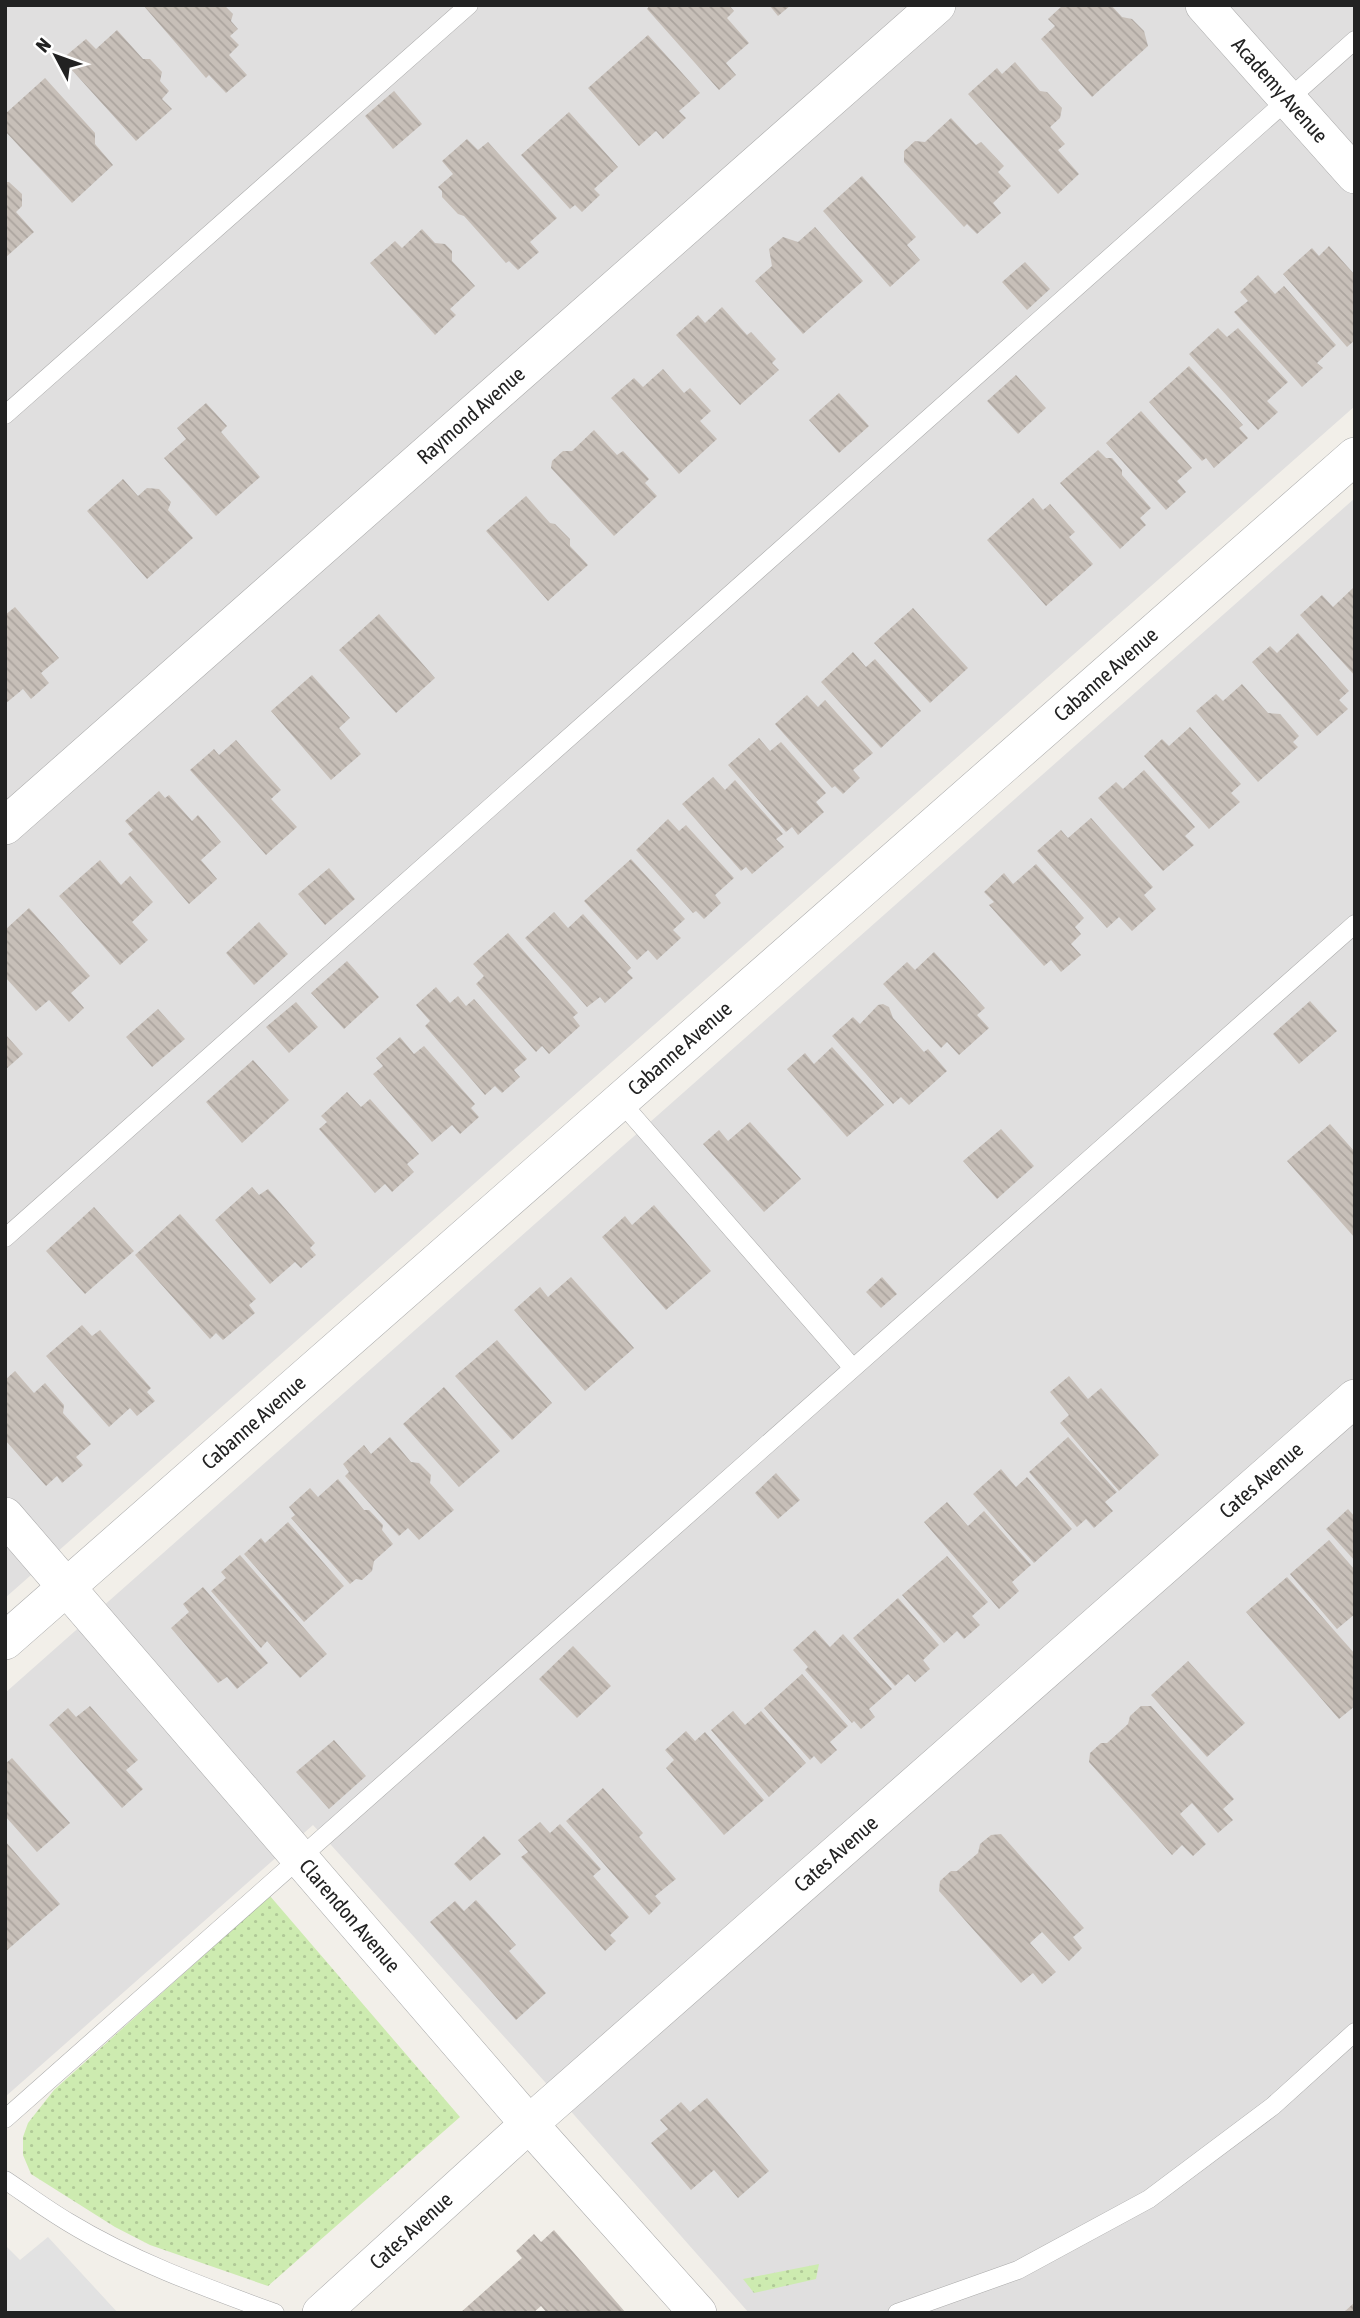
<svg xmlns="http://www.w3.org/2000/svg" width="1360" height="2318" font-family="'Asap Condensed',sans-serif">
<style>
.residential{fill:#e0dfdf}
.grass{fill:url(#grass-dots)}
.parking{fill:#e2e2e2}
.building{fill:url(#building-back-hatch)}
.lines{fill:none;stroke-linecap:round;stroke-linejoin:round}
.service-casing{stroke:#a9a9a9;stroke-width:19}
.minor-casing{stroke:#a9a9a9;stroke-width:38}
.service{stroke:#fff;stroke-width:18}
.minor{stroke:#fff;stroke-width:37}
.labels{text-anchor:middle;stroke-width:6;stroke-linejoin:round;paint-order:stroke}
.street-label{font-size:21px;fill:#222;stroke:#fff}
</style>
<defs>
<pattern id="grass-dots" width="8" height="8" patternUnits="userSpaceOnUse" patternTransform="scale(1.75)"><rect width="8" height="8" fill="#cdebb0"/><path d="M2 2h.1M6 6h.1" fill="none" stroke="#b0c997" stroke-width="1.8" stroke-linecap="round"/></pattern>
<pattern id="building-back-hatch" width="6" height="6" patternUnits="userSpaceOnUse" patternTransform="scale(1.75)"><rect width="6" height="6" fill="#c7bfb8"/><path d="M-1 5l2 2M0 0l6 6M5-1l2 2" fill="none" stroke="#aba49e"/></pattern>
</defs>
<rect width="100%" height="100%" fill="#f2efe9"/>
<path class="residential" d="M 5,5 L 1355,5 L 1355,406 L 5,1598 Z
M 1355,498 L 1355,2313 L 749,2313 L 545,2082 L 313,1825 L 5,2097 L 5,1693 Z"/>
<path class="grass" d="M 270,1896 L 460,2117 L 268,2286 L 150,2245 L 115,2227 L 31,2174 L 23,2155 L 23,2137 L 28,2123 L 54,2090 Z
M 819,2264 L 816,2279 L 754,2293 L 743,2279 Z"/>
<path class="parking" d="M 48,2237 L 118,2313 L 5,2313 L 5,2245 L 20,2260 Z"/>
<path class="building" d="M 143,5 L 224,5 L 233,14 L 231,21 L 238,29 L 230,36 L 239,45 L 229,55 L 247,75 L 226,93 L 209,75 L 206,78 Z
M 650,5 L 729,5 L 734,11 L 727,18 L 749,43 L 726,63 L 736,75 L 719,90 L 647,9 Z
M 769,5 L 791,5 L 778,16 Z
M 1063,5 L 1111,5 L 1122,17 L 1132,19 L 1144,31 L 1148,46 L 1092,97 L 1041,39 L 1055,26 L 1048,19 Z
M 117,30 L 143,59 L 150,59 L 162,72 L 160,81 L 169,91 L 162,99 L 172,109 L 136,141 L 62,59 L 86,39 L 96,49 Z
M 648,35 L 700,93 L 679,111 L 686,118 L 663,139 L 656,131 L 639,146 L 588,88 Z
M 1015,62 L 1040,91 L 1047,92 L 1062,108 L 1060,118 L 1050,127 L 1065,144 L 1058,150 L 1079,174 L 1058,194 L 968,94 L 997,68 L 1002,74 Z
M 45,78 L 95,133 L 95,144 L 113,165 L 72,203 L 5,131 L 5,114 Z
M 394,91 L 422,124 L 393,149 L 365,116 Z
M 569,112 L 618,167 L 594,189 L 600,195 L 582,212 L 575,205 L 570,209 L 521,155 Z
M 951,118 L 976,145 L 981,142 L 1004,166 L 998,172 L 1011,186 L 993,203 L 1001,213 L 977,234 L 967,224 L 964,227 L 904,162 L 904,151 L 915,141 L 925,142 Z
M 467,139 L 478,150 L 488,142 L 557,218 L 530,242 L 539,252 L 518,270 L 509,261 L 506,263 L 464,216 L 458,214 L 442,197 L 442,191 L 438,187 L 453,174 L 442,161 Z
M 862,176 L 916,237 L 907,245 L 920,260 L 890,287 L 823,211 Z
M 5,182 L 9,182 L 22,194 L 22,206 L 16,212 L 34,232 L 5,258 Z
M 815,227 L 863,281 L 803,334 L 755,281 L 772,266 L 769,249 L 783,237 L 798,242 Z
M 422,229 L 435,243 L 445,244 L 452,251 L 452,261 L 475,286 L 450,309 L 456,315 L 435,335 L 370,263 L 395,241 L 402,248 Z
M 1329,246 L 1355,275 L 1355,340 L 1347,347 L 1283,274 L 1312,248 L 1319,256 Z
M 1025,262 L 1050,289 L 1027,310 L 1002,282 Z
M 1258,275 L 1275,294 L 1284,286 L 1336,345 L 1317,363 L 1323,368 L 1302,387 L 1234,312 L 1248,301 L 1240,292 Z
M 722,307 L 747,335 L 751,332 L 776,359 L 772,363 L 779,370 L 740,405 L 676,335 L 698,315 L 705,323 Z
M 1218,328 L 1227,337 L 1238,328 L 1288,382 L 1267,401 L 1278,412 L 1258,430 L 1189,354 Z
M 1189,366 L 1243,425 L 1239,428 L 1248,438 L 1214,468 L 1206,458 L 1202,461 L 1149,402 Z
M 663,369 L 684,393 L 690,388 L 711,411 L 700,421 L 717,439 L 679,474 L 611,398 L 634,378 L 643,387 Z
M 1016,375 L 1046,408 L 1018,434 L 987,401 Z
M 839,393 L 869,426 L 839,453 L 809,420 Z
M 206,403 L 227,426 L 221,432 L 260,477 L 216,516 L 164,458 L 186,439 L 177,428 Z
M 1141,411 L 1192,468 L 1177,481 L 1186,492 L 1166,510 L 1106,443 Z
M 594,430 L 617,455 L 623,451 L 649,479 L 645,483 L 657,496 L 614,536 L 551,468 L 552,461 L 563,451 L 572,451 Z
M 1098,450 L 1106,458 L 1112,458 L 1122,470 L 1122,475 L 1151,508 L 1140,518 L 1146,525 L 1120,549 L 1060,483 Z
M 123,479 L 138,496 L 147,488 L 159,489 L 171,502 L 168,510 L 193,538 L 147,579 L 87,511 Z
M 526,496 L 550,523 L 555,524 L 570,539 L 570,546 L 588,565 L 548,601 L 486,531 Z
M 1033,498 L 1043,510 L 1050,504 L 1075,532 L 1069,537 L 1093,564 L 1046,606 L 987,540 Z
M 1353,588 L 1355,591 L 1355,676 L 1300,615 L 1322,595 L 1333,607 Z
M 15,607 L 59,658 L 41,673 L 49,683 L 31,699 L 23,689 L 5,704 L 5,615 Z
M 913,608 L 968,668 L 930,703 L 874,643 Z
M 379,614 L 435,678 L 396,713 L 339,650 Z
M 1298,633 L 1349,691 L 1339,700 L 1348,709 L 1317,736 L 1252,662 L 1270,646 L 1277,653 Z
M 853,652 L 866,667 L 875,659 L 921,711 L 881,748 L 821,682 Z
M 312,675 L 350,718 L 339,728 L 361,754 L 331,780 L 271,711 Z
M 1242,684 L 1268,713 L 1280,714 L 1299,736 L 1293,742 L 1298,747 L 1258,782 L 1196,711 L 1216,694 L 1223,701 Z
M 807,695 L 818,707 L 825,700 L 873,753 L 853,770 L 860,778 L 843,794 L 835,786 L 832,788 L 775,724 Z
M 1190,727 L 1241,784 L 1231,793 L 1240,802 L 1209,829 L 1144,756 L 1162,739 L 1169,746 Z
M 759,738 L 770,751 L 781,742 L 826,793 L 816,802 L 824,812 L 798,835 L 792,827 L 786,832 L 728,765 Z
M 236,740 L 281,790 L 271,799 L 297,827 L 266,855 L 190,770 L 214,749 L 219,755 Z
M 1144,770 L 1195,827 L 1185,836 L 1194,845 L 1163,871 L 1098,798 L 1116,782 L 1123,789 Z
M 713,777 L 725,790 L 735,780 L 783,834 L 776,839 L 784,847 L 752,874 L 746,867 L 741,871 L 682,804 Z
M 159,791 L 165,798 L 169,795 L 192,821 L 198,815 L 221,842 L 201,860 L 217,879 L 189,904 L 128,834 L 133,830 L 125,821 Z
M 1091,818 L 1153,887 L 1144,895 L 1156,909 L 1132,931 L 1119,917 L 1107,928 L 1037,851 L 1061,830 L 1068,838 Z
M 668,819 L 679,831 L 686,825 L 734,878 L 715,895 L 721,903 L 704,919 L 696,911 L 693,913 L 636,850 Z
M 631,859 L 685,919 L 673,930 L 681,938 L 657,960 L 648,950 L 637,960 L 584,901 Z
M 100,860 L 121,885 L 130,876 L 153,902 L 132,922 L 148,940 L 120,965 L 59,896 Z
M 1036,864 L 1084,918 L 1075,927 L 1081,934 L 1071,944 L 1081,955 L 1061,972 L 1051,960 L 1044,966 L 989,905 L 994,902 L 984,892 L 1004,873 L 1013,884 Z
M 329,868 L 355,899 L 325,925 L 298,894 Z
M 29,908 L 90,976 L 71,993 L 84,1008 L 69,1022 L 49,1000 L 36,1011 L 5,977 L 5,930 Z
M 554,912 L 568,928 L 583,914 L 631,968 L 627,972 L 633,978 L 605,1003 L 600,997 L 587,1007 L 525,938 Z
M 259,922 L 288,954 L 254,985 L 226,953 Z
M 508,933 L 578,1013 L 573,1017 L 580,1026 L 549,1054 L 542,1046 L 536,1052 L 476,984 L 484,976 L 473,964 Z
M 934,952 L 985,1008 L 977,1015 L 989,1028 L 959,1055 L 947,1042 L 941,1048 L 883,984 L 907,962 L 915,970 Z
M 347,961 L 379,997 L 344,1029 L 311,993 Z
M 436,987 L 450,1003 L 458,996 L 466,1006 L 474,999 L 527,1059 L 514,1070 L 520,1077 L 502,1093 L 495,1086 L 485,1095 L 425,1026 L 430,1021 L 416,1005 Z
M 1310,1001 L 1337,1031 L 1299,1064 L 1273,1034 Z
M 296,1002 L 318,1027 L 289,1053 L 266,1027 Z
M 883,1004 L 889,1007 L 893,1018 L 924,1052 L 928,1049 L 947,1071 L 909,1105 L 901,1097 L 893,1104 L 832,1036 L 853,1017 L 860,1024 L 878,1005 Z
M 158,1009 L 185,1039 L 152,1067 L 126,1037 Z
M 5,1034 L 23,1054 L 5,1070 Z
M 400,1037 L 414,1054 L 424,1046 L 475,1104 L 471,1108 L 479,1117 L 460,1134 L 452,1125 L 432,1142 L 373,1074 L 383,1066 L 376,1058 Z
M 832,1047 L 884,1105 L 847,1137 L 787,1069 L 805,1053 L 814,1064 Z
M 253,1060 L 289,1100 L 242,1143 L 206,1102 Z
M 347,1092 L 361,1107 L 370,1099 L 419,1154 L 407,1164 L 414,1172 L 392,1192 L 385,1184 L 375,1193 L 319,1129 L 327,1122 L 321,1116 Z
M 750,1122 L 801,1179 L 764,1212 L 703,1144 L 719,1130 L 728,1141 Z
M 1330,1124 L 1355,1152 L 1355,1238 L 1287,1161 Z
M 1001,1129 L 1034,1166 L 997,1199 L 963,1161 Z
M 252,1187 L 259,1195 L 268,1189 L 315,1243 L 310,1248 L 316,1255 L 301,1268 L 295,1262 L 270,1284 L 215,1220 Z
M 654,1205 L 711,1271 L 666,1310 L 602,1237 L 625,1216 L 632,1225 Z
M 94,1207 L 134,1251 L 85,1294 L 46,1251 Z
M 180,1214 L 256,1299 L 249,1305 L 255,1313 L 223,1340 L 216,1333 L 210,1339 L 135,1255 Z
M 571,1277 L 634,1348 L 585,1391 L 514,1310 L 540,1287 L 548,1297 Z
M 882,1277 L 897,1294 L 881,1308 L 866,1292 Z
M 82,1325 L 92,1336 L 100,1330 L 151,1388 L 147,1392 L 155,1401 L 137,1416 L 130,1408 L 109,1427 L 46,1356 Z
M 497,1340 L 552,1403 L 512,1440 L 455,1376 Z
M 15,1371 L 34,1393 L 45,1383 L 64,1405 L 63,1413 L 91,1444 L 76,1457 L 83,1465 L 62,1483 L 57,1476 L 46,1486 L 5,1440 L 5,1380 Z
M 1069,1376 L 1088,1399 L 1101,1388 L 1159,1455 L 1119,1491 L 1060,1423 L 1069,1415 L 1050,1392 Z
M 444,1387 L 500,1451 L 459,1487 L 403,1424 Z
M 390,1437 L 411,1462 L 419,1463 L 431,1475 L 430,1483 L 454,1510 L 419,1540 L 408,1528 L 399,1536 L 345,1476 L 349,1472 L 343,1464 L 364,1445 L 371,1454 Z
M 1068,1437 L 1117,1492 L 1105,1502 L 1113,1511 L 1094,1528 L 1086,1519 L 1077,1527 L 1029,1472 Z
M 1001,1469 L 1016,1487 L 1027,1477 L 1072,1529 L 1034,1563 L 973,1494 Z
M 776,1473 L 800,1500 L 778,1519 L 755,1493 Z
M 338,1479 L 364,1510 L 369,1510 L 383,1525 L 382,1530 L 393,1544 L 374,1561 L 372,1571 L 362,1580 L 356,1579 L 350,1584 L 291,1518 L 295,1515 L 289,1507 L 310,1488 L 318,1497 Z
M 947,1502 L 968,1526 L 984,1511 L 1031,1565 L 1012,1582 L 1019,1591 L 999,1609 L 924,1522 Z
M 1348,1509 L 1355,1517 L 1355,1561 L 1326,1529 Z
M 288,1522 L 344,1586 L 304,1622 L 244,1554 L 261,1538 L 265,1543 Z
M 1329,1540 L 1355,1570 L 1355,1614 L 1337,1629 L 1290,1574 Z
M 240,1555 L 327,1654 L 300,1678 L 267,1641 L 261,1648 L 211,1591 L 226,1578 L 221,1572 Z
M 947,1556 L 988,1602 L 972,1616 L 980,1625 L 964,1639 L 957,1631 L 944,1643 L 902,1595 Z
M 1287,1577 L 1355,1654 L 1355,1706 L 1339,1719 L 1246,1612 Z
M 203,1587 L 268,1663 L 237,1689 L 227,1677 L 218,1683 L 171,1628 L 189,1612 L 183,1604 Z
M 898,1598 L 939,1645 L 923,1660 L 930,1669 L 915,1682 L 908,1674 L 895,1686 L 853,1638 Z
M 815,1630 L 830,1647 L 843,1634 L 892,1689 L 869,1709 L 875,1717 L 861,1729 L 854,1721 L 852,1723 L 805,1670 L 808,1667 L 793,1650 Z
M 573,1646 L 611,1686 L 577,1718 L 539,1679 Z
M 1188,1661 L 1245,1723 L 1207,1757 L 1151,1695 Z
M 802,1674 L 848,1726 L 830,1742 L 837,1750 L 821,1764 L 814,1756 L 810,1760 L 764,1708 Z
M 90,1706 L 138,1760 L 126,1770 L 143,1789 L 122,1808 L 49,1725 L 68,1708 L 76,1717 Z
M 1141,1706 L 1151,1706 L 1234,1799 L 1223,1809 L 1233,1820 L 1218,1833 L 1192,1803 L 1180,1814 L 1206,1844 L 1193,1856 L 1182,1845 L 1172,1855 L 1089,1762 L 1090,1753 L 1101,1743 L 1107,1743 L 1128,1724 L 1130,1716 Z
M 733,1711 L 745,1725 L 761,1711 L 806,1763 L 769,1797 L 711,1730 Z
M 686,1731 L 695,1741 L 705,1732 L 764,1800 L 724,1835 L 666,1768 L 674,1760 L 665,1750 Z
M 334,1740 L 366,1776 L 329,1809 L 296,1772 Z
M 12,1758 L 70,1823 L 37,1852 L 5,1816 L 5,1764 Z
M 603,1788 L 643,1833 L 639,1837 L 676,1879 L 655,1896 L 661,1903 L 649,1915 L 566,1821 Z
M 540,1822 L 550,1833 L 560,1824 L 601,1869 L 593,1876 L 629,1917 L 610,1935 L 616,1941 L 605,1951 L 521,1857 L 528,1852 L 518,1840 Z
M 1001,1834 L 1084,1928 L 1073,1937 L 1082,1948 L 1069,1961 L 1042,1932 L 1030,1943 L 1056,1972 L 1042,1984 L 1033,1973 L 1021,1983 L 939,1891 L 940,1881 L 951,1871 L 957,1871 L 978,1853 L 980,1844 L 991,1835 Z
M 484,1836 L 501,1854 L 470,1881 L 454,1864 Z
M 5,1841 L 60,1904 L 5,1952 Z
M 476,1900 L 516,1945 L 509,1951 L 546,1993 L 516,2020 L 430,1922 L 455,1901 L 464,1911 Z
M 707,2098 L 769,2171 L 738,2198 L 714,2170 L 691,2190 L 651,2143 L 668,2129 L 660,2120 L 681,2102 L 690,2112 Z
M 554,2230 L 626,2313 L 547,2313 L 541,2306 L 533,2313 L 460,2313 L 522,2258 L 516,2251 L 534,2234 L 541,2242 Z
M 1355,2302 L 1355,2313 L 1343,2313 Z"/>
<g class="lines">
<g class="service-casing">
<path id="service" d="M 5,415 L 469,5
M 620,1101 L 853,1368
M 5,1238 L 1355,40
M 5,2119 L 1355,924
M 5,2180 C 26,2194 46,2209 68,2222 C 132,2261 204,2287 275,2313
M 897,2313 L 1018,2270 L 1149,2199 L 1273,2106 L 1355,2032"/>
</g>
<g class="minor-casing">
<g id="minor">
<path id="s1" d="M 1204,5 L 1355,175"/>
<path id="s2" d="M 5,826 L 937,5"/>
<path id="s3" d="M 5,1516 L 529,2124 L 698,2313"/>
<path id="s4" d="M 5,1641 L 1355,456"/>
<path id="s5" d="M 321,2313 L 529,2124 L 1355,1398"/>
</g>
</g>
<use href="#service" class="service"/>
<use href="#minor" class="minor"/>
</g>
<g class="labels">
<g class="street-label">
<text dy="7" stroke="none"><textPath href="#s1" startOffset="114">Academy Avenue</textPath></text>
<text dy="7" stroke="none"><textPath href="#s2" startOffset="621">Raymond Avenue</textPath></text>
<text dy="7" stroke="none"><textPath href="#s4" startOffset="1465">Cabanne Avenue</textPath></text>
<text dy="7" stroke="none"><textPath href="#s4" startOffset="898">Cabanne Avenue</textPath></text>
<text dy="7" stroke="none"><textPath href="#s4" startOffset="331">Cabanne Avenue</textPath></text>
<text dy="7" stroke="none"><textPath href="#s5" startOffset="1256">Cates Avenue</textPath></text>
<text dy="7" stroke="none"><textPath href="#s5" startOffset="690">Cates Avenue</textPath></text>
<text dy="7" stroke="none"><textPath href="#s3" startOffset="528">Clarendon Avenue</textPath></text>
<text dy="7" stroke="none"><textPath href="#s5" startOffset="122">Cates Avenue</textPath></text>
</g>
</g>
<rect width="1360" height="2318" fill="none" stroke="#222222" stroke-width="14"/>
<g transform="translate(56 56) rotate(311)" stroke="#ffffff" stroke-width="5" paint-order="stroke">
<path d="M0-5L12 26L0 18L-12 26Z" fill="#222222"/>
<text y="-10" font-size="19" font-weight="bold" text-anchor="middle" fill="#222222">N</text>
</g>
</svg>
